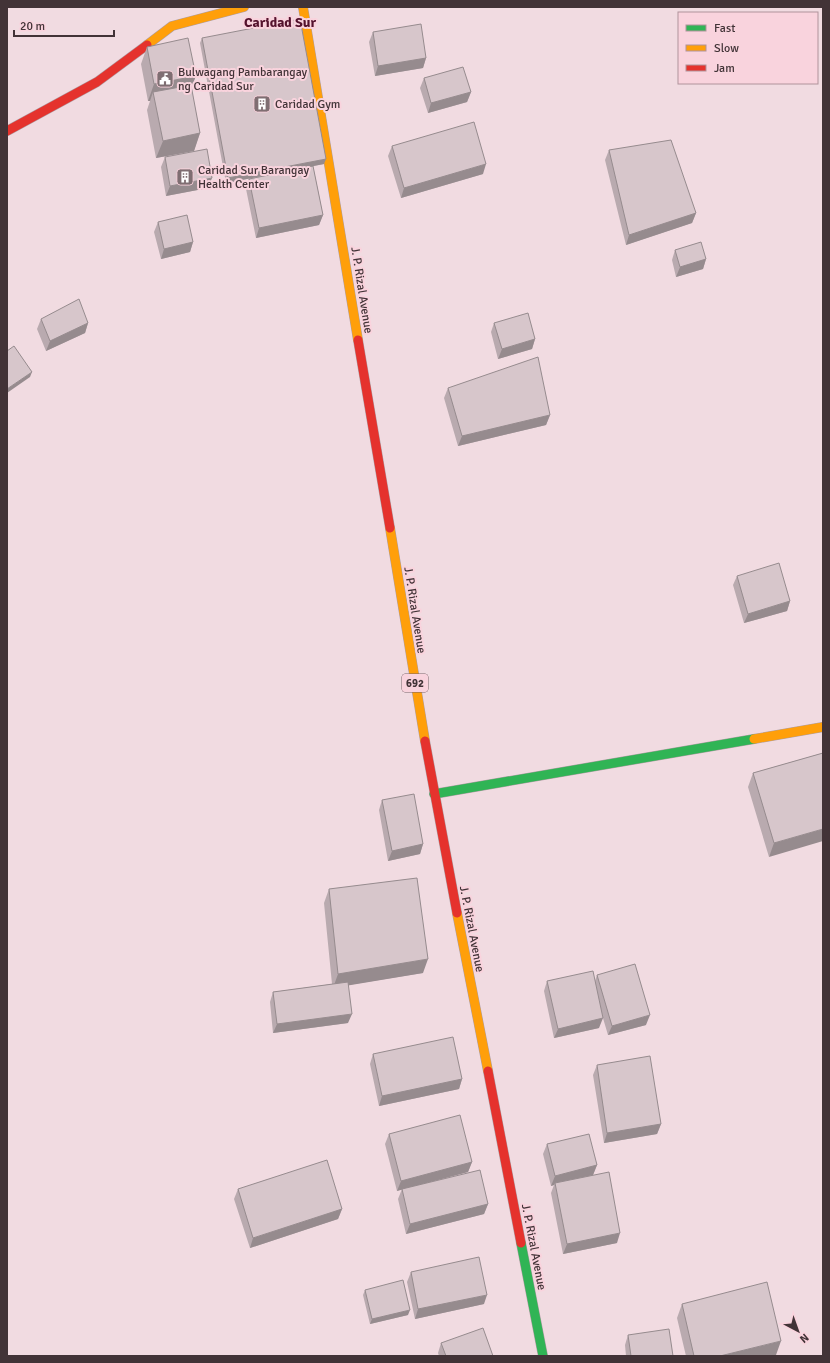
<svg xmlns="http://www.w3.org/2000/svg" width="830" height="1363" font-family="Signika,sans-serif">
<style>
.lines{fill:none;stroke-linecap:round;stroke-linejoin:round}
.fast-casing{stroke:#ad9da2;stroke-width:10}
.slow-casing{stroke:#ad9da2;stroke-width:10}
.jam-casing{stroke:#ad9da2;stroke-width:10}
.fast{stroke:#30b455;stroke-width:9}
.slow{stroke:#ff9f0a;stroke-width:9}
.jam{stroke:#e5322d;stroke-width:9}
.wall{fill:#b9aaaf}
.shaded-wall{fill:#968b8e}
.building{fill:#d7c6cb;stroke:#968b8e}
.labels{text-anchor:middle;stroke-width:4;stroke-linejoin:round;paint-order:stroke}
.shield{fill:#f9d3dd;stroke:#796369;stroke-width:1}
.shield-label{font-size:11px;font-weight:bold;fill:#423337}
.poi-label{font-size:12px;fill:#423337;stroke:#f9d3dd;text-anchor:start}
.street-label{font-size:12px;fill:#423337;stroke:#f9d3dd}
.quarter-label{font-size:14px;font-weight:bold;fill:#54122d;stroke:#f9d3dd}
</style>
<rect width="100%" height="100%" fill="#f1dbe1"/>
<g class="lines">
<g class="fast-casing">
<path id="fast" d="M 434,794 L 754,739
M 521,1243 L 543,1356"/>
</g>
<g class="slow-casing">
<path id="slow" d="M 303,7 L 358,340
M 147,45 L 172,26 L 244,7
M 390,528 L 425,741
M 754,739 L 823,727
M 457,913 L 488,1071"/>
</g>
<g class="jam-casing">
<path id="jam" d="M 7,131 L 97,82 L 147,45
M 358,340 L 390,528
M 425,741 L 457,913
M 488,1071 L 521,1243"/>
</g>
<use href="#fast" class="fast"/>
<use href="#slow" class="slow"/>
<use href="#jam" class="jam"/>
</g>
<path class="wall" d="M 373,32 L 426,58 L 423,68 L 375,76 L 369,42 Z
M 202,38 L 324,164 L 313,166 L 323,215 L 319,225 L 256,238 L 246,189 L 249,179 L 294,170 L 226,183 L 200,43 Z
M 147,47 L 196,76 L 191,87 L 200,133 L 194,151 L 156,158 L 147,110 L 150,101 L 148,101 L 141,64 Z
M 424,78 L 471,92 L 467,102 L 428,113 L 420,88 Z
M 392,146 L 483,174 L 401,198 L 388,156 Z
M 609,150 L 696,213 L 692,223 L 626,245 L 605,160 Z
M 165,157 L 208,188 L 166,196 L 161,167 Z
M 158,222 L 193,242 L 190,252 L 161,259 L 154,232 Z
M 675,250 L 706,259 L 703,269 L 676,277 L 672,260 Z
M 41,319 L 88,323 L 85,333 L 46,351 L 37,329 Z
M 494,323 L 535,339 L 532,349 L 498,359 L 491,332 Z
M 448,388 L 550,415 L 546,425 L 458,446 L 444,398 Z
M 737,576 L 790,601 L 787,611 L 744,623 L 733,585 Z
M 823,753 L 769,857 L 748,787 L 753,773 Z
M 382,800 L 423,844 L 420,854 L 388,861 L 379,810 Z
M 329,889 L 423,973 L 348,985 L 348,1023 L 273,1033 L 270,1002 L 273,992 L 332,984 L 324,903 Z
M 597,975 L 646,1025 L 608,1035 L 600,1008 L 599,1028 L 554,1038 L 544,991 L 547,981 L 595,981 Z
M 373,1054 L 462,1079 L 459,1089 L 379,1106 L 370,1064 Z
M 597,1065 L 661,1124 L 657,1134 L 604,1143 L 593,1075 Z
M 389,1134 L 472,1162 L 468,1172 L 402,1189 L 488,1204 L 484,1214 L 406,1234 L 398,1199 L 402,1189 L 397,1191 L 385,1144 Z
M 547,1144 L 597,1165 L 593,1175 L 617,1243 L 563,1254 L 551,1193 L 554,1185 L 551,1186 L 543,1154 Z
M 238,1189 L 342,1209 L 338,1219 L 250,1248 L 234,1199 Z
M 411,1272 L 484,1304 L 415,1319 L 407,1282 Z
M 365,1290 L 408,1315 L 370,1324 L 363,1295 Z
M 682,1304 L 776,1355 L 771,1356 L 686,1356 L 677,1318 Z
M 628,1335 L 673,1356 L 626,1356 L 625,1345 Z
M 441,1343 L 493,1356 L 439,1356 L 438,1353 Z"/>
<path class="shaded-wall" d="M 426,58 L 423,68 L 375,76 L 378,66 Z
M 196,76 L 189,93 L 153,92 L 150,101 L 148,101 L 154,84 Z
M 471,92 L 467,102 L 428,113 L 431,103 Z
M 200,133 L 194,151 L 156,158 L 163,141 Z
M 326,159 L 324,164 L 226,183 L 228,178 Z
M 486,164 L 483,174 L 401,198 L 404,188 Z
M 212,178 L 208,188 L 166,196 L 170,186 Z
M 696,213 L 692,223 L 626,245 L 629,235 Z
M 323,215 L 319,225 L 256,238 L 259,228 Z
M 193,242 L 190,252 L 161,259 L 164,249 Z
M 706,259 L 703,269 L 676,277 L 680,267 Z
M 88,323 L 85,333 L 46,351 L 50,341 Z
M 535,339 L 532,349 L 498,359 L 502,349 Z
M 32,372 L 30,377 L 7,393 L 7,389 Z
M 550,415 L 546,425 L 458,446 L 462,436 Z
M 790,601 L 787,611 L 744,623 L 748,614 Z
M 823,829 L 823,841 L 769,857 L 774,843 Z
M 423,844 L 420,854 L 388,861 L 392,851 Z
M 428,959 L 423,973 L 333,988 L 338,974 Z
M 352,1014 L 348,1023 L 273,1033 L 277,1024 Z
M 650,1015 L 646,1025 L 608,1035 L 612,1026 Z
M 603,1018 L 599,1028 L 554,1038 L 558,1029 Z
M 462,1079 L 459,1089 L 379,1106 L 382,1096 Z
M 661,1124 L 657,1134 L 604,1143 L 607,1133 Z
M 472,1162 L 468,1172 L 397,1191 L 401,1181 Z
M 597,1165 L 593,1175 L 555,1183 L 554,1185 L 551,1186 L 555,1176 Z
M 488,1204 L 484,1214 L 406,1234 L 410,1224 Z
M 342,1209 L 338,1219 L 250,1248 L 253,1238 Z
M 620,1233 L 617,1243 L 563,1254 L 567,1244 Z
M 487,1295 L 484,1304 L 415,1319 L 418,1309 Z
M 410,1310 L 408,1315 L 370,1324 L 372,1319 Z
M 781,1341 L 776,1355 L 771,1356 L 720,1356 Z"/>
<path class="building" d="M 300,19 L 326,159 L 228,178 L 202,38 Z
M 421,24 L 426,58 L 378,66 L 373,32 Z
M 188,38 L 196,76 L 154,84 L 147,47 Z
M 463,67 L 471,92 L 431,103 L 424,78 Z
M 191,85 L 200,133 L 163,141 L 153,92 Z
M 474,122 L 486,164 L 404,188 L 392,146 Z
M 671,140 L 696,213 L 629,235 L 609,150 Z
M 207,149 L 212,178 L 170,186 L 165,157 Z
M 313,166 L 323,215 L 259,228 L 249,179 Z
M 187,215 L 193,242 L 164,249 L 158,222 Z
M 701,242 L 706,259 L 680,267 L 675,250 Z
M 79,299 L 88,323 L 50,341 L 41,319 Z
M 528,313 L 535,339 L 502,349 L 494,323 Z
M 14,346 L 32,372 L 7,389 L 7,351 Z
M 538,357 L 550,415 L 462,436 L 448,388 Z
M 779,563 L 790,601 L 748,614 L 737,576 Z
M 823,753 L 823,829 L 774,843 L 753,773 Z
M 414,794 L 423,844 L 392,851 L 382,800 Z
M 417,878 L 428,959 L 338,974 L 329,889 Z
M 635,964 L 650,1015 L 612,1026 L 597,975 Z
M 593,971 L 603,1018 L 558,1029 L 547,981 Z
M 348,982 L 352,1014 L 277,1024 L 273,992 Z
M 453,1037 L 462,1079 L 382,1096 L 373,1054 Z
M 650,1056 L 661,1124 L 607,1133 L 597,1065 Z
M 460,1115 L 472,1162 L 401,1181 L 389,1134 Z
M 589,1134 L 597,1165 L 555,1176 L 547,1144 Z
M 327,1160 L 342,1209 L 253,1238 L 238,1189 Z
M 480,1170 L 488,1204 L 410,1224 L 402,1189 Z
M 609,1172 L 620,1233 L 567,1244 L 555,1183 Z
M 479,1257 L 487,1295 L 418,1309 L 411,1272 Z
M 403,1280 L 410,1310 L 372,1319 L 365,1290 Z
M 767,1282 L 781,1341 L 720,1356 L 694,1356 L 682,1304 Z
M 483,1328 L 493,1356 L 446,1356 L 441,1343 Z
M 669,1329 L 673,1356 L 631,1356 L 628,1335 Z"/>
<defs>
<g id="civic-square" transform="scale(0.9)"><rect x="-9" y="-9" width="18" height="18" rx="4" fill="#7f6e72" stroke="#f9d3dd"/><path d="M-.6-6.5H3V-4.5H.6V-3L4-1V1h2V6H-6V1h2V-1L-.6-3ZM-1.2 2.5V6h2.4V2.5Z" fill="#fff"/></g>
<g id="building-square" transform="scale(0.9)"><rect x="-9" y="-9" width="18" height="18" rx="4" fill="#7f6e72" stroke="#f9d3dd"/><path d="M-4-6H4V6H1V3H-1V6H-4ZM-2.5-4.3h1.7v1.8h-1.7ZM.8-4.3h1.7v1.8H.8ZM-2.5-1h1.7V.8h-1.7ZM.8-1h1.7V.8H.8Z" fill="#fff"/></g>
</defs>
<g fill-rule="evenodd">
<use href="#civic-square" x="165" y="79"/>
<use href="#building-square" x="262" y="104"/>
<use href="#building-square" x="185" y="177"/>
</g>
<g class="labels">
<rect class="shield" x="402" y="674" width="26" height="18" rx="3"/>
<g class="shield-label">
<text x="415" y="687">692</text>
</g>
<g class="poi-label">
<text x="178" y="76">Bulwagang Pambarangay<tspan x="178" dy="14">ng Caridad Sur</tspan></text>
<text x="275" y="108">Caridad Gym</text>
<text x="198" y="174">Caridad Sur Barangay<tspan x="198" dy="14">Health Center</tspan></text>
</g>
<g class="street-label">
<text transform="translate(362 290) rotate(81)" y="4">J. P. Rizal Avenue</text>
<text transform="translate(415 610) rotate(81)" y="4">J. P. Rizal Avenue</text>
<text transform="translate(472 929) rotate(79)" y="4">J. P. Rizal Avenue</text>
<text transform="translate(534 1247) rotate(79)" y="4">J. P. Rizal Avenue</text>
</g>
<g class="quarter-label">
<text x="280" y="27">Caridad Sur</text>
</g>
</g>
<rect width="830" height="1363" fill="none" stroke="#423337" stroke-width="16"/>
<rect x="678" y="12" width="140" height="72" fill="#f9d3dd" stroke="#b0939b"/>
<rect x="686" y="25" width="20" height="6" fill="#30b455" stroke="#b0939b"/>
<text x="714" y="32" font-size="12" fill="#423337">Fast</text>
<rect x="686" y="45" width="20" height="6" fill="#ff9f0a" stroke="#b0939b"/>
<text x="714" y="52" font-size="12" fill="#423337">Slow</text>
<rect x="686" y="65" width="20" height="6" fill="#e5322d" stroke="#b0939b"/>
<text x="714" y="72" font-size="12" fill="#423337">Jam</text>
<g transform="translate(798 1331) rotate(139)" stroke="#f9d3dd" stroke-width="3" paint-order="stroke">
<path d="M0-3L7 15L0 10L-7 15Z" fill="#423337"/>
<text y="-6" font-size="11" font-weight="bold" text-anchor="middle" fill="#423337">N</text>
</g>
<path d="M14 30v6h100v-6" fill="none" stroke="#423337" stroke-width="2"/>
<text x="20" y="30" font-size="12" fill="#423337" stroke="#f9d3dd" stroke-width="3" paint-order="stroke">20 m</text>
</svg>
